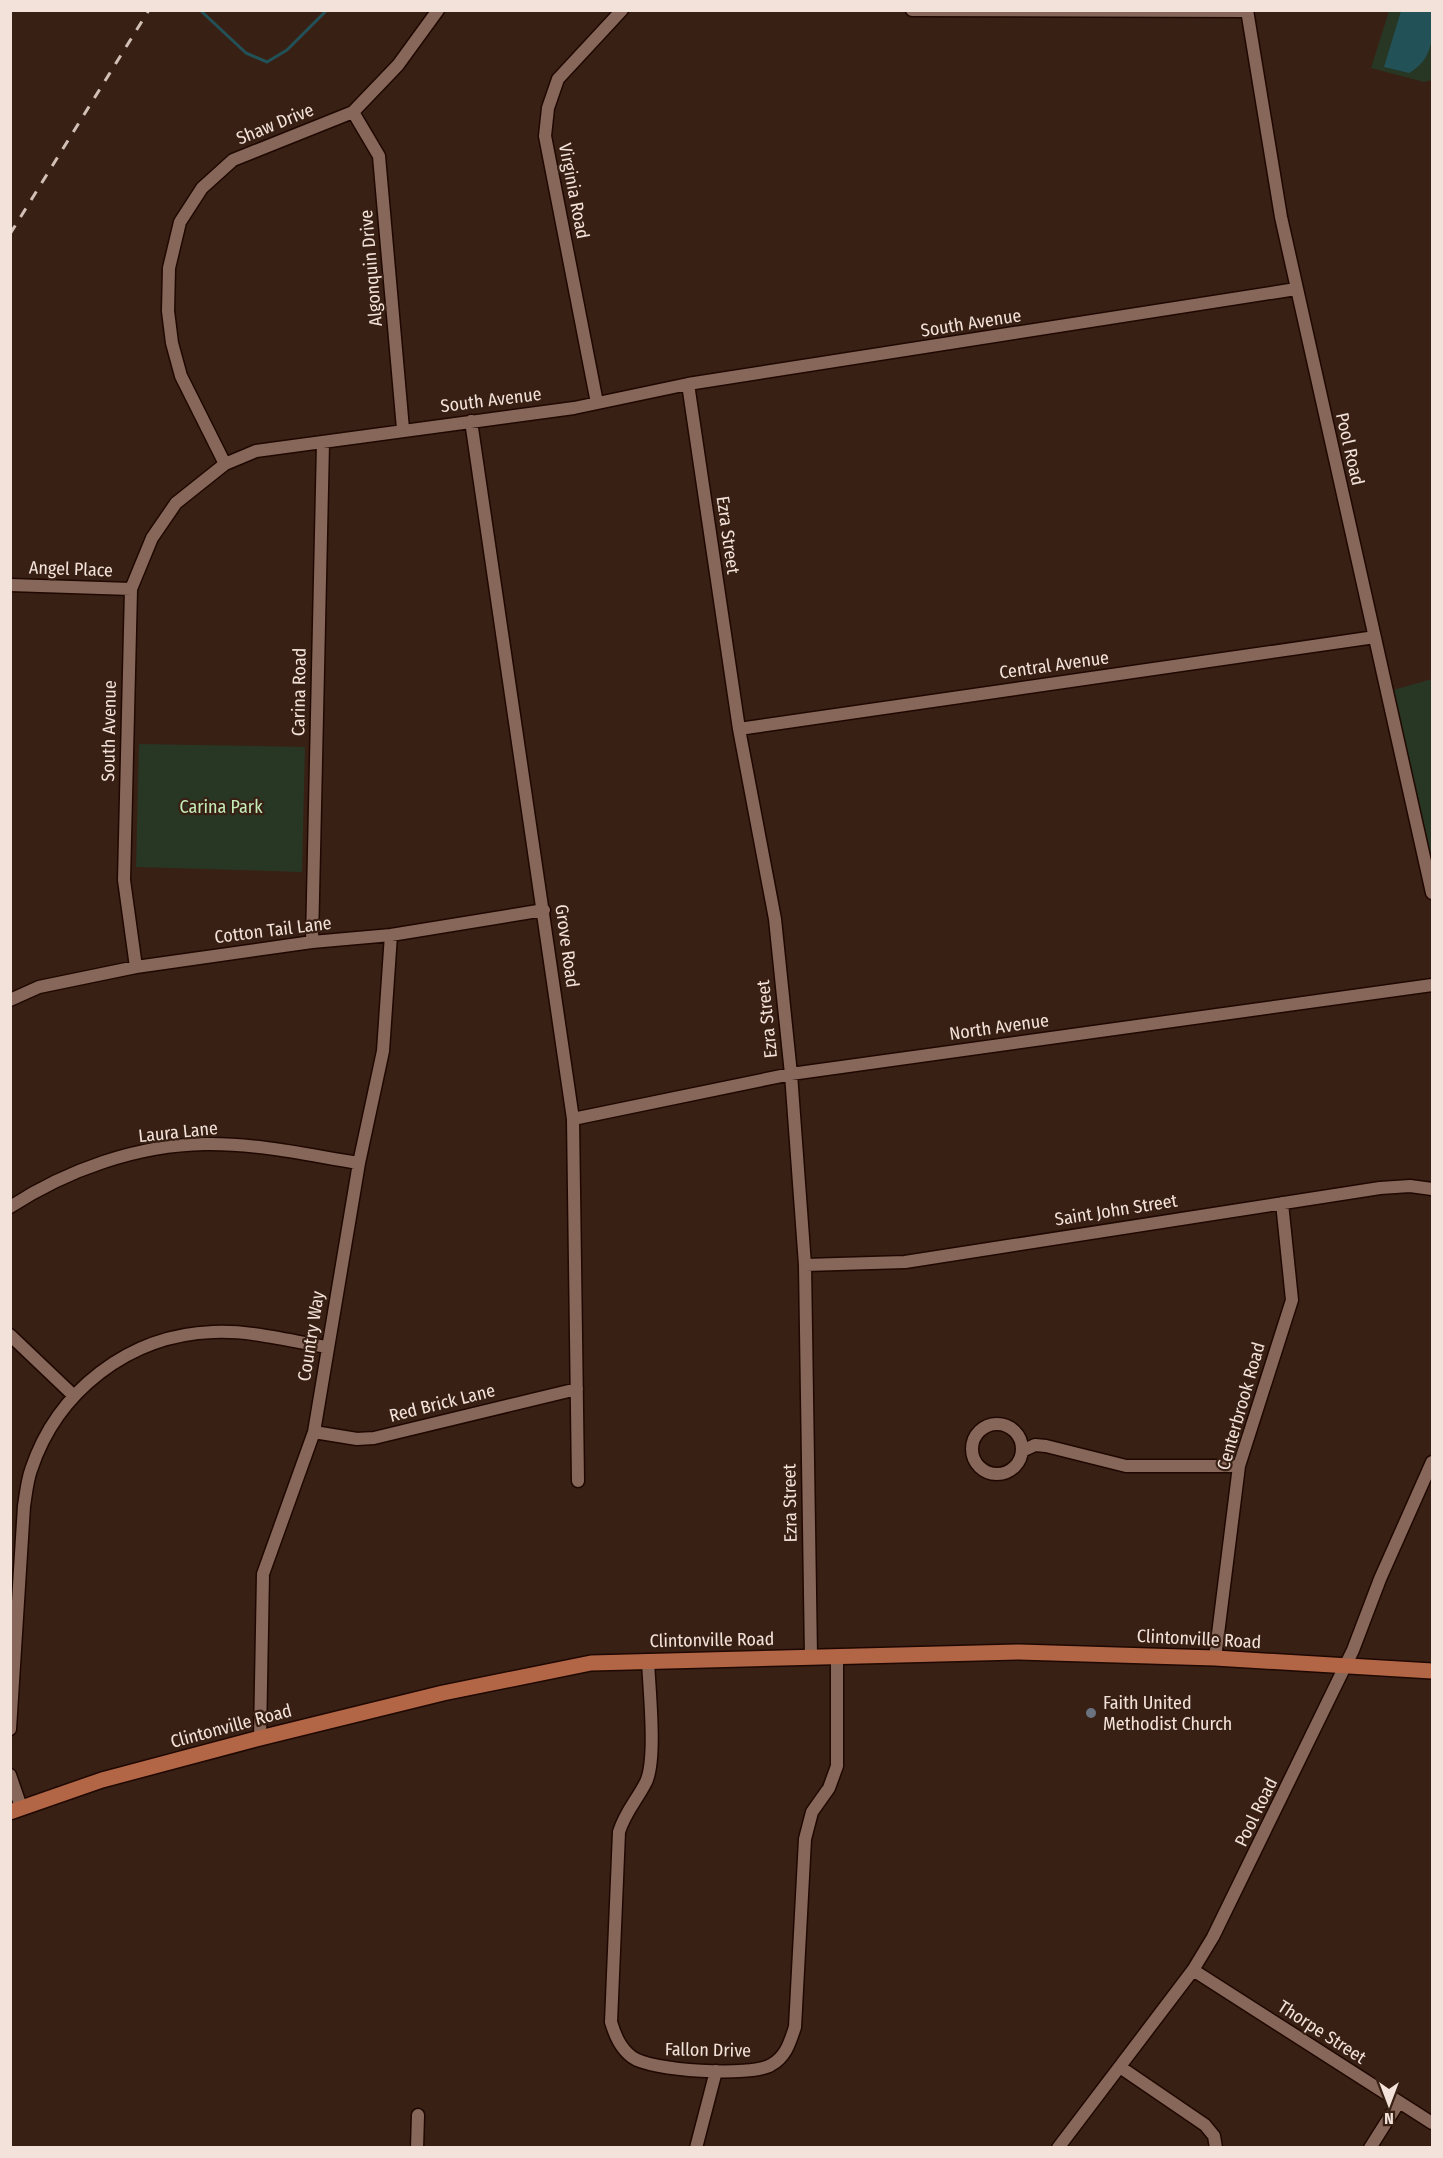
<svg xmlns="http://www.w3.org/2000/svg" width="1443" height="2158" font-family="'Fira Sans Condensed',sans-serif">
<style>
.green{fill:#283624}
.water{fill:#225158}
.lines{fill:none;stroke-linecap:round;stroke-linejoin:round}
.stream{stroke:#225158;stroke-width:3}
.minor-casing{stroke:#1f0801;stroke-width:15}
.major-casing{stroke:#1f0801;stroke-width:18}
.minor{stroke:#866759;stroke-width:12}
.major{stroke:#b26646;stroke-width:15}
.rail{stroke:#d2c0b7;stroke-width:3;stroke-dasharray:10 10;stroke-linecap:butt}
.worship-dot{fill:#6b7280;stroke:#392014;stroke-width:2}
.labels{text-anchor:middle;stroke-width:4.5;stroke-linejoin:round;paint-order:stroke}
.street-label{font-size:18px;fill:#f3e2da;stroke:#392014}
.park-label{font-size:18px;fill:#c4edb9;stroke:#392014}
.poi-label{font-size:18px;fill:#f3e2da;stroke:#392014;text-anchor:start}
</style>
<rect width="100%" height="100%" fill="#392014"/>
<path class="green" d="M 1389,11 L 1432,11 L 1432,80 L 1424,82 L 1371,68 Z
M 1432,679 L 1432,871 L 1393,690 Z
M 139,744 L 305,747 L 302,872 L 136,867 Z"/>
<path class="water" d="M 1401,11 L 1432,11 C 1433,36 1434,59 1409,73 L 1384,67 Z"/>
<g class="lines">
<path class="stream" d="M 200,10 L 246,53 L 267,62 L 287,50 L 327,10"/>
<g class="minor-casing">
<path id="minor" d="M 912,10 L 1247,11
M 1247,10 L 1281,217 L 1432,893
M 353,112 L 379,156 L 403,429
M 688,384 L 739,729 L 775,919 L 791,1074 L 805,1265 L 811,1657
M 597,403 L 545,136 L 548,108 L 558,79 L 622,10
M 471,421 L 573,1119 L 578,1481
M 225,464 L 181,376 L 172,343 L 168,311 L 169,268 L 180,222 L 202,188 L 233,160 L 353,112 L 398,65 L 438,10
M 10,585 L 131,589
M 739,729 L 1375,637
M 312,942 L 323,443
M 136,967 L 124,880 L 131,589 L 152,538 L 176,503 L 225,464 L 256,451 L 574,408 L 688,384 L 1296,289
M 10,1000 L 39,987 L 136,967 L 312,942 L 391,935 L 544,910
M 573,1119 L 791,1074 L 1432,985
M 10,1207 C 67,1170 137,1145 205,1144 C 256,1143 308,1155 359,1163
M 805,1265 L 905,1262 L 1380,1188 L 1410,1186 L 1432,1189
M 10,1335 L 73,1395
M972 1449a25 25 0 1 1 50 0a25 25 0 1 1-50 0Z
M 314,1432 L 357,1439 L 374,1438 L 577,1389
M 1022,1451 L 1035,1445 L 1046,1446 L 1126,1466 L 1239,1466
M 1215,1658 L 1239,1466 L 1292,1300 L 1282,1203
M 648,1660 C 649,1689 657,1759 646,1782 C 637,1800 625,1812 619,1832 L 611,2022 C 615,2035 620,2048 632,2057 C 650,2071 751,2077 771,2065 C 786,2057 790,2042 795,2027 L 805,1839 L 812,1812 L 829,1788 L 837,1766 L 837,1657
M 10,1729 L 24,1506 C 26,1494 27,1481 31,1470 C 57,1391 129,1335 213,1332 C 250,1330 290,1341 327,1347
M 260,1738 L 263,1574 L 314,1432 L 359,1163 L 383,1051 L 391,935
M 10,1775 L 21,1807
M 1193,1970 L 1432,2123
M 1120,2067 L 1205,2125 L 1214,2136 L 1216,2148
M 417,2148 L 418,2115
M 696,2148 L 716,2071
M 1058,2148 L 1193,1970 L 1213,1937 L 1353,1650 L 1380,1579 L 1432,1462
M 1370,2148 L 1399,2102"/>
</g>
<g class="major-casing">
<path id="major" d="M 10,1812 L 102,1780 L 260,1738 L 443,1693 L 591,1663 L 1019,1652 L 1215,1658 L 1432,1671"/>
</g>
<use href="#minor" class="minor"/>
<use href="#major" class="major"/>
<path class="rail" d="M 10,234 L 149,10"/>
</g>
<circle class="worship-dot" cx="1091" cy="1713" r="6"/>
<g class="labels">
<g class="street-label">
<text transform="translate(275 124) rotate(-22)" y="6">Shaw Drive</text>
<text transform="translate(574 191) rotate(79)" y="6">Virginia Road</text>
<text transform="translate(371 268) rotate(-95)" y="6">Algonquin Drive</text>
<text transform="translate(971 323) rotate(-9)" y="6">South Avenue</text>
<text transform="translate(491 400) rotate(-7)" y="6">South Avenue</text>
<text transform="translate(1350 449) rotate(77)" y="6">Pool Road</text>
<text transform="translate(728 535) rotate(82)" y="6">Ezra Street</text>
<text transform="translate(71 569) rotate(2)" y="6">Angel Place</text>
<text transform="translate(1054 665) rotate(-8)" y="6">Central Avenue</text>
<text transform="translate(299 692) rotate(-89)" y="6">Carina Road</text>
<text transform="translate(109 731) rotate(-89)" y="6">South Avenue</text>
<text transform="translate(273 930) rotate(-7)" y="6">Cotton Tail Lane</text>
<text transform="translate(567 946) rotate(82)" y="6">Grove Road</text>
<text transform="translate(767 1019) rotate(-96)" y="6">Ezra Street</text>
<text transform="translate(999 1027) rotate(-8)" y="6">North Avenue</text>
<text transform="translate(178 1132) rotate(-6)" y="6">Laura Lane</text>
<text transform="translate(1116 1210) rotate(-9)" y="6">Saint John Street</text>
<text transform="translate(311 1336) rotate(-81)" y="6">Country Way</text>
<text transform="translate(442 1403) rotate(-14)" y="6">Red Brick Lane</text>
<text transform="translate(1241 1406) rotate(-74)" y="6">Centerbrook Road</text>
<text transform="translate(790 1503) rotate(-91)" y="6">Ezra Street</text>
<text transform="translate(1199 1639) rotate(3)" y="6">Clintonville Road</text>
<text transform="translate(712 1640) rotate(-1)" y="6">Clintonville Road</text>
<text transform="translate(231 1726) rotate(-15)" y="6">Clintonville Road</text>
<text transform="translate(1256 1812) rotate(-64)" y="6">Pool Road</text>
<text transform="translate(1322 2032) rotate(33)" y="6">Thorpe Street</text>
<text transform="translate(708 2050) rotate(1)" y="6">Fallon Drive</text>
</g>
<g class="park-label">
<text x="221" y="813">Carina Park</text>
</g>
<g class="poi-label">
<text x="1103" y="1709">Faith United<tspan x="1103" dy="21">Methodist Church</tspan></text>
</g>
</g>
<rect width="1443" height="2158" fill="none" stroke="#f3e2da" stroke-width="24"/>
<g transform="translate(1389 2104) rotate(180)" stroke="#392014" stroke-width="4.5" paint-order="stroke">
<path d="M0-4.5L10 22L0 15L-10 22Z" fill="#f3e2da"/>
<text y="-9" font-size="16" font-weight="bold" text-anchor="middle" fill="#f3e2da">N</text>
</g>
</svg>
